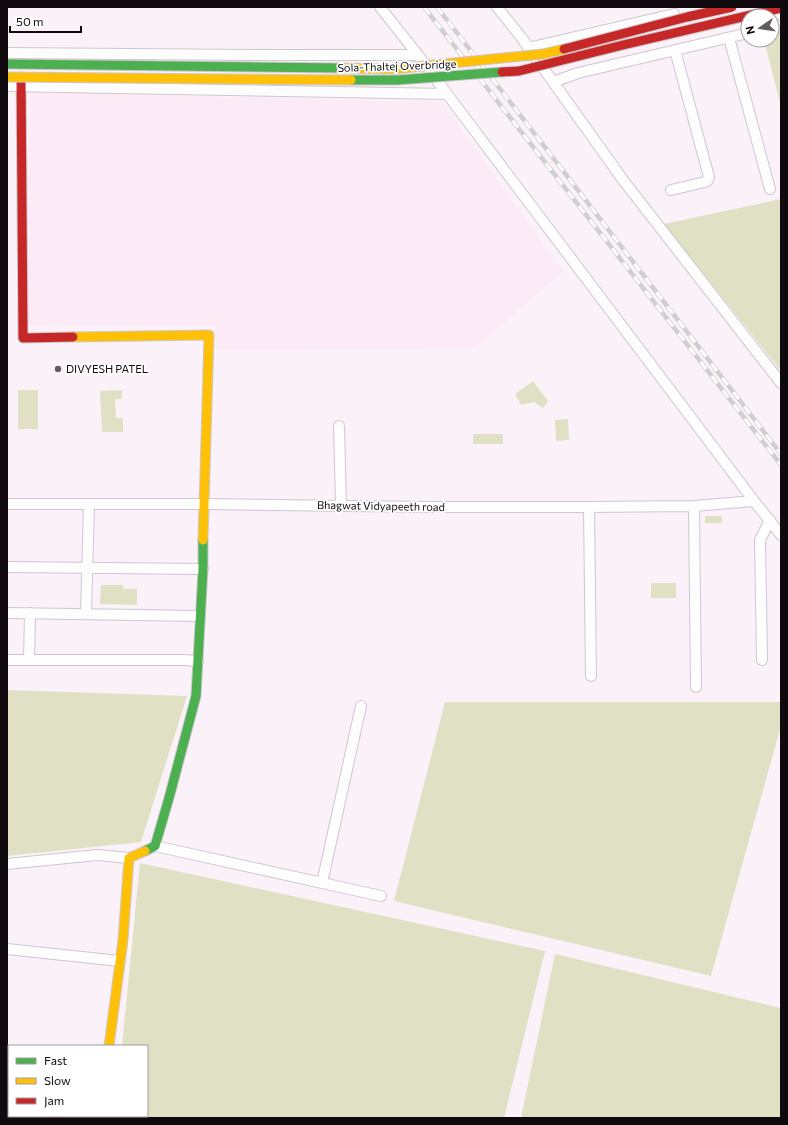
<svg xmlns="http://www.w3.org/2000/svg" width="788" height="1125" font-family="Commissioner,sans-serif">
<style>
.built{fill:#fceaf7}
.green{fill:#e0e0c5}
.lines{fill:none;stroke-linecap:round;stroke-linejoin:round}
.street-casing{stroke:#cec7cd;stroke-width:12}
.fast-casing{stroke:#cec7cd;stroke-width:11}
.slow-casing{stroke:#cec7cd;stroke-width:11}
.jam-casing{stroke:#cec7cd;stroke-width:11}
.street{stroke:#fefdfe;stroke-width:10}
.fast{stroke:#4caf50;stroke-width:9}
.slow{stroke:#ffc107;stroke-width:9}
.jam{stroke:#c62828;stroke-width:9}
.rail-casing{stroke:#d1ced0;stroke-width:4.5}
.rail{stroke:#fff;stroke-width:3;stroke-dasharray:9;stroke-linecap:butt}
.fast-bridge-casing{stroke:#cec7cd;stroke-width:11;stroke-linecap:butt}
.slow-bridge-casing{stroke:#cec7cd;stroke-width:11;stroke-linecap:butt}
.jam-bridge-casing{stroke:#cec7cd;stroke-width:11;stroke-linecap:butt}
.fast-bridge{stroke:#4caf50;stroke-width:9}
.slow-bridge{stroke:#ffc107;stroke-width:9}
.jam-bridge{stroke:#c62828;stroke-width:9}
.poi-dot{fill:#625b61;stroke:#fff;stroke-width:1.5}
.labels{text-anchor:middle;stroke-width:3.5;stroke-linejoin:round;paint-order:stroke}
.street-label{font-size:11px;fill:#100a0f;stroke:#fff}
.poi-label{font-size:11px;fill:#100a0f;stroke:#fff;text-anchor:start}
</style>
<rect width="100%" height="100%" fill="#faf2f8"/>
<path class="built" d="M 30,92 L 442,102 L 563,271 L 475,348 L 215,351 L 215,326 L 28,325 Z"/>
<path class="green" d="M 781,30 L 781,107 L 764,40 L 772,40 L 772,32 Z
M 781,199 L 781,371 L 664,224 Z
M 533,381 L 548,401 L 543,408 L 534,402 L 521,405 L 515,394 Z
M 18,390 L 38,390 L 38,429 L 18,429 Z
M 122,390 L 122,399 L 115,399 L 116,418 L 123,418 L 123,432 L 102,432 L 100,391 Z
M 568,419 L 569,440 L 556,441 L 555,420 Z
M 473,434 L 503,434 L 503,444 L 473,444 Z
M 705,516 L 722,516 L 722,523 L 705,523 Z
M 651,583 L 676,583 L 676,598 L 651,598 Z
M 101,585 L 123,585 L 123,589 L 137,589 L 137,605 L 100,604 Z
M 7,690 L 187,696 L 141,842 L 7,856 Z
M 445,702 L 781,702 L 781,726 L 711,976 L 394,901 Z
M 140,863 L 545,951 L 504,1118 L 115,1118 L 115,1116 L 147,1116 L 147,1046 L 122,1046 Z
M 555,954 L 781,1008 L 781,1118 L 521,1118 Z"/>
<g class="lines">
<g class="street-casing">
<path id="street" d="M 380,7 L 418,55 L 447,94 L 754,501 L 781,535
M 497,7 L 521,37 L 623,180 L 781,383
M 772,28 L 781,25
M 729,38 L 770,189
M 528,48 L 674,14
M 7,53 L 251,55 L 418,55
M 553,82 L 578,73 L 748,33
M 7,86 L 447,94
M 671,190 L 705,182 L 708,180 L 709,177 L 675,50
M 339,426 L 341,506
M 7,504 L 204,504 L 430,507 L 589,507 L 694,506 L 754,501
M 694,506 L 696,687
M 589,507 L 591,676
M 7,567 L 203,569
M 7,613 L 200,616
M 86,614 L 89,504
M 7,660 L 184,660 L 198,661
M 29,660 L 30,613
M 762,660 L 760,540 L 770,520
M 155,846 L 381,896
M 7,864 L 97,855 L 129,858
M 322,883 L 361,706
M 7,949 L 120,961
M 7,1058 L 9,1059
M 23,1118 L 23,1116
M 100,1118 L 100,1116"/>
</g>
<g class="fast-casing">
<path id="fast" d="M 145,851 L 155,846 L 169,798 L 196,696 L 203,569 L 203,540"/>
</g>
<g class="slow-casing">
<path id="slow" d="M 73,337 L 209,335 L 203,540
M 109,1046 L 123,940 L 129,858 L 145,851"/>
</g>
<g class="jam-casing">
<path id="jam" d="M 21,77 L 23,338 L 73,337"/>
</g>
<use href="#street" class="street"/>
<use href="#fast" class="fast"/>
<use href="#slow" class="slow"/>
<use href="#jam" class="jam"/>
<g class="rail-casing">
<path id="rail" d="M 424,7 L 781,465
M 437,7 L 781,454"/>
</g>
<use href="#rail" class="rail"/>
<g class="fast-bridge-casing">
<path id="fast-bridge" d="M 7,64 L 343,68
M 351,80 L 398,80 L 502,72"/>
</g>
<g class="slow-bridge-casing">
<path id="slow-bridge" d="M 343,68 L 394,69 L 543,54 L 564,49
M 7,77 L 351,80"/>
</g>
<g class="jam-bridge-casing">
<path id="jam-bridge" d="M 564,49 L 687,17 L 732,7
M 502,72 L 519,71 L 623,45 L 781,8"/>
</g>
<use href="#fast-bridge" class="fast-bridge"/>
<use href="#slow-bridge" class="slow-bridge"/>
<use href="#jam-bridge" class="jam-bridge"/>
</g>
<circle class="poi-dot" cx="58" cy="369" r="4"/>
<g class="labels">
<g class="street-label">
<text transform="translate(397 66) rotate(-2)" y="4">Sola-Thaltej Overbridge</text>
<text transform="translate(381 506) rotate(1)" y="4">Bhagwat Vidyapeeth road</text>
</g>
<g class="poi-label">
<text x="66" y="373">DIVYESH PATEL</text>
</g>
</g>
<rect width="788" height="1125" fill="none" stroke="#100a0f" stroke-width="16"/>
<rect x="8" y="1045" width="140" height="72" fill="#ffffff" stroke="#9f9d9f"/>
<rect x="16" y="1058" width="20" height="6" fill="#4caf50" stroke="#9f9d9f"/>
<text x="44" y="1065" font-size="12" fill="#100a0f">Fast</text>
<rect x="16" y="1078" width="20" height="6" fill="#ffc107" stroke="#9f9d9f"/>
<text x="44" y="1085" font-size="12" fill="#100a0f">Slow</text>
<rect x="16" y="1098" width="20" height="6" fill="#c62828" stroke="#9f9d9f"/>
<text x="44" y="1105" font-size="12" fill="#100a0f">Jam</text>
<g transform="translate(760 28) rotate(257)"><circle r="19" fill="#ffffff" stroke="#9f9d9f"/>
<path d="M0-3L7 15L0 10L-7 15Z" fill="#625b61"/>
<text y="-6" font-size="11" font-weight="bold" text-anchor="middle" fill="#100a0f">N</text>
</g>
<path d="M10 26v6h71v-6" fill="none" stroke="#100a0f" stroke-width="2"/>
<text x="16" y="26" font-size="12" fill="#100a0f" stroke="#ffffff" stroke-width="3" paint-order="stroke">50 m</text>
</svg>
